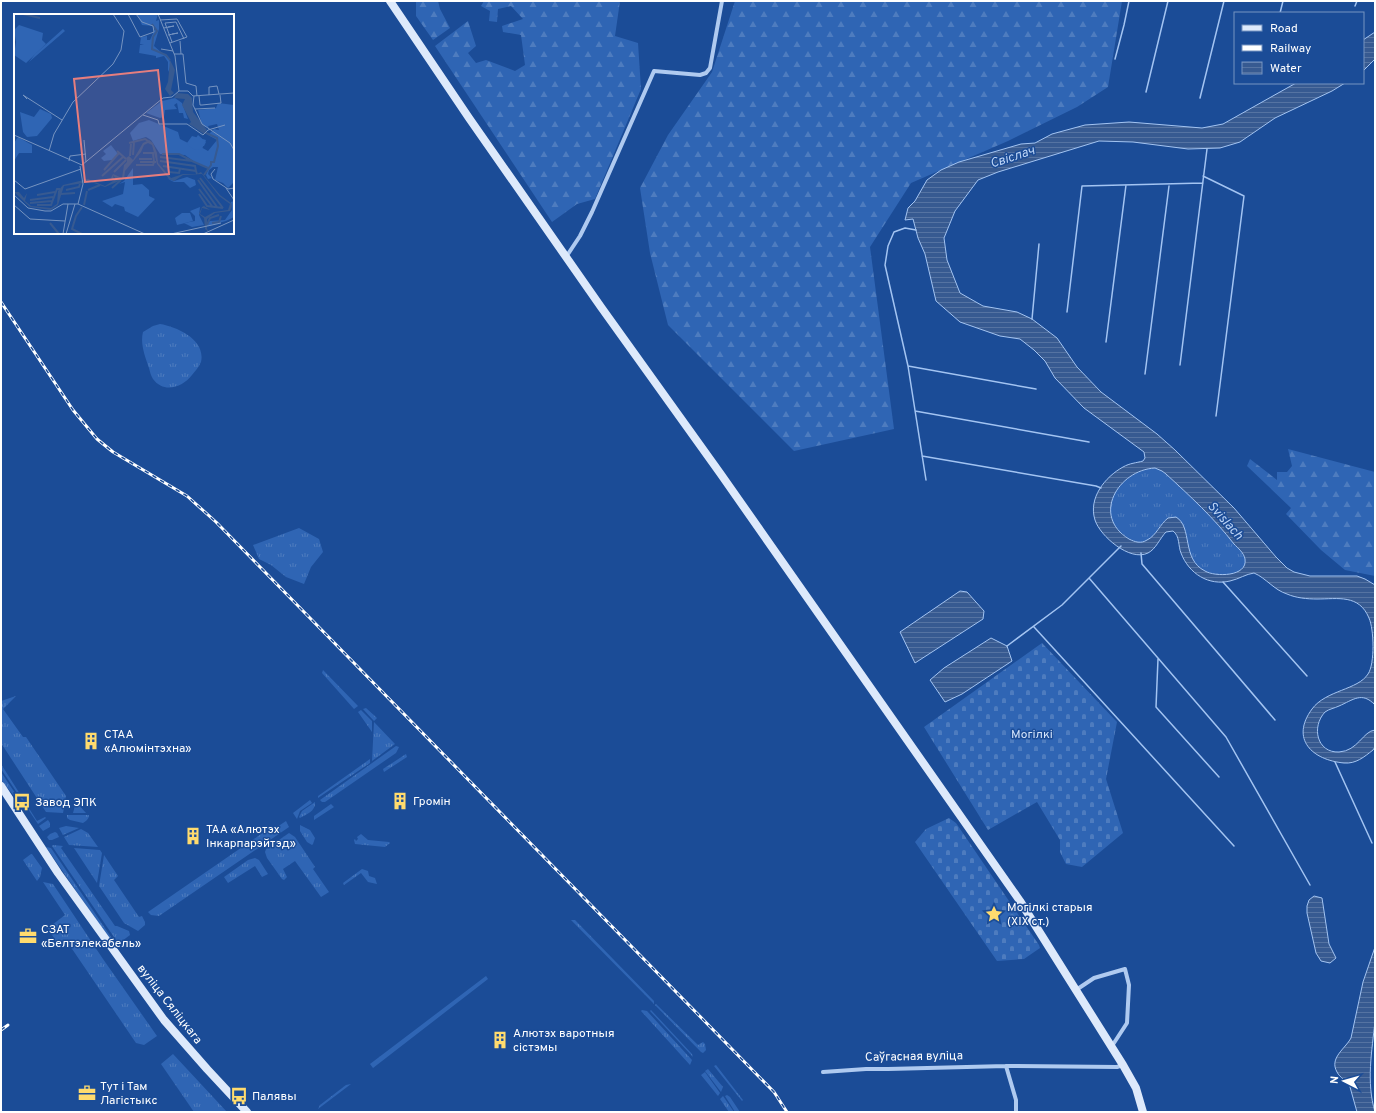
<svg xmlns="http://www.w3.org/2000/svg" width="1376" height="1113" font-family="Overpass,sans-serif">
<style>
.grass{fill:url(#grass-tufts)}
.forest{fill:url(#forest-firs)}
.cemetery{fill:url(#cemetery-stones)}
.water{fill:url(#water-rules);stroke:#a3c4f2;fill-rule:evenodd}
.lines{fill:none;stroke-linecap:round;stroke-linejoin:round}
.stream{stroke:#a3c4f2;stroke-width:1.5}
.minor{stroke:#afcaf0;stroke-width:4}
.secondary{stroke:#dde9fb;stroke-width:8}
.rail-casing{stroke:#fff;stroke-width:3}
.rail{stroke:#1b4c97;stroke-width:1.5;stroke-dasharray:4.5;stroke-linecap:butt}
.labels{text-anchor:middle;stroke-width:3;stroke-linejoin:round;paint-order:stroke}
.poi-label{font-size:12px;fill:#fff;stroke:#1b4c97;text-anchor:start}
.park-label{font-size:12px;fill:#d6e5fb;stroke:#1b4c97}
.street-label{font-size:12px;fill:#fff;stroke:#1b4c97}
.water-label{font-size:13px;font-style:italic;fill:#bcd4f6;stroke:#1b4c97}
.inset-river{fill:none;stroke:#375a91;stroke-width:2}
.inset-road{fill:none;stroke:#7694c1;stroke-width:1}
.view{fill:#e67e7e;fill-opacity:0.15;stroke:#e67e7e;stroke-width:2}
.inset-edge{fill:none;stroke:#fff;stroke-width:2}
</style>
<defs>
<pattern id="grass-tufts" width="24" height="20" patternUnits="userSpaceOnUse"><rect width="24" height="20" fill="#2f65b4"/><path d="M3 7l-1-3M5 7V3M7 7l1-3M15 17l-1-3M17 17v-4M19 17l1-3" fill="none" stroke="#4e7cbf"/></pattern>
<pattern id="forest-firs" width="22" height="20" patternUnits="userSpaceOnUse"><rect width="22" height="20" fill="#2f65b4"/><path d="M5 1l3.5 6h-7zM16 11l3.5 6h-7z" fill="#4e7cbf"/></pattern>
<pattern id="cemetery-stones" width="16" height="16" patternUnits="userSpaceOnUse"><rect width="16" height="16" fill="#2f65b4"/><path d="M2 7V4a2 2 0 0 1 4 0v3zM10 15v-3a2 2 0 0 1 4 0v3z" fill="#4e7cbf"/></pattern>
<pattern id="water-rules" width="6" height="5" patternUnits="userSpaceOnUse"><rect width="6" height="5" fill="#375a91"/><path d="M0 2.5h6" fill="none" stroke="#5573a2"/></pattern>
</defs>
<rect width="100%" height="100%" fill="#1b4c97"/>
<path class="grass" d="M 160,324 C 178,327 206,340 201,362 C 199,367 195,371 192,375 C 183,387 164,394 153,379 C 151,376 150,372 149,368 C 145,356 140,344 143,332 L 153,326 Z
M 1155,468 L 1162,471 C 1187,493 1212,516 1233,542 C 1237,546 1242,551 1244,557 C 1252,577 1212,578 1199,568 C 1193,562 1191,554 1187,547 C 1183,537 1177,527 1172,517 C 1158,519 1156,543 1140,542 C 1134,542 1128,538 1123,534 C 1092,509 1123,470 1155,468 Z
M 299,528 L 319,539 L 323,552 L 311,567 L 304,584 L 286,577 L 271,565 L 259,559 L 253,545 Z
M 323,670 L 358,706 L 354,709 L 322,673 Z
M 16,696 L 3,709 L 23,737 L 26,737 L 66,796 L 63,813 L 46,812 L 1,743 L 1,701 Z
M 366,708 L 377,718 L 374,721 L 363,709 Z
M 361,710 L 372,721 L 372,732 L 358,712 Z
M 374,722 L 395,744 L 372,761 Z
M 396,746 L 399,747 L 396,753 L 325,802 L 322,802 L 320,800 Z
M 406,754 L 407,757 L 384,772 L 383,769 Z
M 370,759 L 370,763 L 318,798 L 318,796 Z
M 1,764 L 37,821 L 45,817 L 46,818 L 38,824 L 1,769 Z
M 1,772 L 17,796 L 15,797 L 1,780 Z
M 310,800 L 312,803 L 300,811 L 297,819 L 293,813 Z
M 76,802 L 86,813 L 73,813 Z
M 315,802 C 316,811 307,814 300,818 L 299,817 L 302,811 Z
M 331,804 L 334,807 L 314,820 L 314,816 Z
M 67,815 L 89,815 C 89,819 86,821 83,823 L 70,820 L 67,818 Z
M 48,820 L 50,823 L 50,827 L 43,831 L 39,826 Z
M 286,821 L 289,827 L 159,916 L 151,915 L 148,912 L 267,830 L 268,833 Z
M 300,825 L 310,830 L 315,838 L 313,844 L 312,845 L 307,842 L 300,831 Z
M 66,826 L 79,828 L 63,835 L 59,828 Z
M 81,829 L 88,833 L 98,847 L 69,845 L 64,837 Z
M 55,832 L 57,833 L 59,837 L 52,840 L 49,840 L 47,837 L 50,834 Z
M 289,833 L 295,837 L 315,867 L 313,869 L 329,892 L 321,897 L 295,861 L 283,869 L 287,877 L 284,880 L 282,879 L 267,858 L 265,852 L 266,849 Z
M 361,834 L 368,840 L 389,842 L 390,843 L 385,847 L 355,844 L 354,840 L 355,839 L 356,841 L 358,839 L 357,837 Z
M 53,845 L 63,846 L 61,848 L 115,926 L 117,926 L 129,931 L 130,935 L 122,941 L 118,943 L 52,846 Z
M 46,847 L 51,848 L 115,943 L 112,943 Z
M 74,848 L 100,850 L 102,853 L 97,883 Z
M 31,854 L 32,854 L 42,868 L 40,877 L 37,881 L 23,860 Z
M 104,855 L 118,876 L 114,880 L 139,917 L 142,916 L 145,922 L 145,925 L 138,931 L 124,923 L 99,886 Z
M 255,858 L 259,860 L 268,874 L 262,877 L 255,866 L 228,883 L 224,877 L 248,860 Z
M 362,869 L 368,871 L 369,876 L 375,878 L 377,884 L 368,882 L 361,873 L 344,885 L 343,883 Z
M 43,882 L 53,884 L 103,959 L 157,1036 L 144,1045 L 136,1043 L 66,940 L 58,945 L 48,928 L 65,915 Z
M 571,920 L 575,920 L 654,1001 L 654,1004 Z
M 486,976 L 488,979 L 373,1068 L 370,1064 Z
M 656,1004 L 698,1045 L 703,1042 L 705,1044 L 706,1050 L 703,1053 L 701,1052 L 655,1005 Z
M 642,1010 L 647,1011 L 692,1060 L 690,1065 L 641,1011 Z
M 651,1010 L 692,1054 L 693,1057 L 650,1011 Z
M 173,1054 L 227,1112 L 194,1112 L 161,1064 Z
M 716,1065 L 743,1100 L 742,1101 L 714,1066 Z
M 708,1069 L 723,1087 L 721,1092 L 705,1071 Z
M 705,1072 L 720,1093 L 718,1096 L 701,1075 Z
M 351,1084 L 318,1109 L 320,1105 L 346,1085 Z
M 727,1095 L 730,1097 L 740,1112 L 735,1112 L 725,1096 Z
M 723,1096 L 734,1112 L 729,1112 L 720,1099 Z"/>
<path class="forest" d="M 416,1 L 438,1 L 440,9 L 450,28 L 433,40 L 416,16 Z
M 484,1 L 620,1 L 615,36 L 638,43 L 641,89 L 595,199 L 577,204 L 552,222 L 435,46 L 468,21 L 476,46 L 468,53 L 476,63 L 486,60 L 515,71 L 525,65 L 521,35 L 503,32 L 502,26 L 523,19 L 511,6 L 498,9 L 497,22 L 489,21 L 490,11 L 481,6 Z
M 735,1 L 1122,1 L 1108,87 L 1077,107 L 1008,141 L 911,183 L 870,247 L 894,429 L 794,451 L 668,325 L 650,253 L 640,188 L 668,135 L 712,72 Z
M 1288,449 L 1375,472 L 1375,576 L 1345,570 L 1321,550 L 1286,514 L 1291,508 L 1247,466 L 1250,459 L 1277,480 L 1277,472 L 1287,472 L 1292,466 Z"/>
<path class="cemetery" d="M 1042,643 L 1117,722 L 1106,779 L 1123,833 L 1082,867 L 1066,864 L 1060,852 L 1060,840 L 1037,802 L 988,830 L 924,727 Z
M 949,818 L 956,823 L 1039,945 L 1040,948 L 1024,959 L 997,961 L 915,842 L 926,829 Z"/>
<path class="water" d="M 1375,32 L 1375,59 L 1363,71 L 1363,40 Z
M 1296,83 L 1345,83 L 1332,91 L 1275,118 L 1240,142 L 1220,148 L 1188,149 L 1133,142 L 1099,141 L 998,172 L 978,180 L 955,211 L 944,238 L 947,260 L 960,293 L 983,306 L 1017,312 L 1032,319 L 1057,338 L 1077,367 L 1101,392 L 1157,434 L 1175,450 L 1234,508 L 1276,557 L 1287,568 L 1294,572 L 1310,576 L 1357,576 L 1365,579 L 1375,585 L 1375,705 C 1362,691 1353,700 1339,706 C 1335,708 1329,709 1325,712 C 1311,727 1317,753 1339,752 C 1358,751 1363,731 1375,730 L 1375,747 L 1373,750 C 1364,757 1356,764 1344,763 C 1312,760 1290,739 1312,709 C 1326,690 1358,690 1368,674 C 1375,664 1374,629 1369,618 C 1359,594 1338,599 1317,599 C 1307,599 1296,598 1287,594 C 1274,590 1266,578 1254,573 C 1246,574 1239,579 1230,581 C 1209,586 1189,574 1181,553 C 1178,546 1180,536 1173,531 L 1166,532 C 1160,538 1156,549 1148,553 C 1130,562 1100,536 1095,520 C 1088,498 1105,477 1123,467 C 1130,463 1136,463 1143,461 L 1145,458 L 1144,452 L 1084,408 L 1055,378 L 1045,361 L 1034,350 L 1020,339 L 1000,336 L 960,322 L 936,301 L 925,254 L 918,238 L 913,219 L 905,220 L 908,208 L 915,201 L 927,180 L 941,170 L 959,162 L 1021,144 L 1035,143 L 1052,134 L 1085,125 L 1129,122 L 1202,128 L 1223,124 ZM 1155,468 L 1162,471 L 1166,474 C 1190,496 1214,518 1234,544 C 1238,548 1244,553 1245,559 C 1248,577 1215,577 1205,571 C 1181,559 1193,527 1176,517 L 1168,518 C 1160,524 1156,536 1147,540 C 1141,544 1135,542 1129,539 C 1091,516 1118,470 1155,468 Z
M 960,591 L 967,592 L 984,611 L 983,619 L 915,663 L 900,632 Z
M 991,638 L 1007,646 L 1012,661 L 962,694 L 945,702 L 930,680 L 944,668 Z
M 1314,896 L 1322,898 L 1329,944 L 1336,958 L 1330,963 L 1321,961 L 1316,953 L 1307,913 L 1307,906 L 1309,900 Z
M 1375,947 C 1375,972 1376,997 1375,1021 C 1372,1051 1366,1082 1375,1112 L 1357,1112 L 1350,1087 C 1346,1080 1340,1078 1337,1072 C 1329,1058 1345,1049 1351,1038 L 1363,982 Z"/>
<g class="lines">
<path class="stream" d="M 1355,6 L 1357,1
M 1280,13 L 1283,1
M 1115,59 L 1124,25 L 1129,1
M 1146,92 L 1168,1
M 1200,98 L 1224,1
M 1203,176 L 1244,196 L 1216,416
M 916,230 L 905,228 L 894,232 L 888,246 L 885,265 L 908,366 L 926,480
M 1067,312 L 1082,186 L 1203,183
M 1032,319 L 1039,244
M 1106,342 L 1126,185
M 1180,365 L 1207,149
M 908,366 L 1036,389
M 1145,374 L 1169,186
M 915,411 L 1089,442
M 922,456 L 1096,486 L 1101,488
M 1141,553 L 1142,564 L 1275,720
M 1089,578 L 1226,737 L 1310,885
M 1223,582 L 1307,676
M 1034,627 L 1234,846
M 1007,646 L 1062,605 L 1121,546
M 1158,659 L 1156,707 L 1219,777
M 1335,762 L 1372,843"/>
<path class="minor" d="M 566,257 L 580,236 L 592,212 L 654,71 L 700,75 L 706,73 L 710,68 L 722,1
M 1076,990 L 1094,978 L 1125,969 L 1129,985 L 1127,1023 L 1112,1046
M 1006,1066 L 1016,1100 L 1016,1112
M 823,1072 L 866,1069 L 888,1069 L 1006,1066 L 1117,1067 L 1123,1065"/>
<path class="secondary" d="M 390,1 L 469,118 L 601,307 L 720,473 L 1020,901 L 1123,1065 L 1136,1088 L 1143,1112
M 1,786 L 58,873 L 164,1020 L 207,1069 L 247,1112"/>
<g class="rail-casing">
<path id="rail" d="M 1,302 L 73,410 L 97,439 L 113,452 L 187,496 L 216,522 L 774,1092 L 787,1112
M 1,1030 L 8,1025"/>
</g>
<use href="#rail" class="rail"/>
</g>
<defs>
<g id="building-bare" transform="scale(1.38)"><path d="M-4-6H4V6H1V3H-1V6H-4ZM-2.5-4.3h1.7v1.8h-1.7ZM.8-4.3h1.7v1.8H.8ZM-2.5-1h1.7V.8h-1.7ZM.8-1h1.7V.8H.8Z" fill="#ffdb6e" stroke="#1b4c97" stroke-width="2.5" paint-order="stroke"/></g>
<g id="bus-bare" transform="scale(1.38)"><path d="M-5-6H5V4H4V6H2V4H-2V6H-4V4H-5ZM-3.5-4V0h7V-4ZM-3.5 1.2v1.5H-2V1.2ZM2 1.2v1.5H3.5V1.2Z" fill="#ffdb6e" stroke="#1b4c97" stroke-width="2.5" paint-order="stroke"/></g>
<g id="sight-bare" transform="scale(1.38)"><path d="M0-6L1.8-2.2L6-1.7L2.9 1.2L3.7 5.4L0 3.3L-3.7 5.4L-2.9 1.2L-6-1.7L-1.8-2.2Z" fill="#ffdb6e" stroke="#1b4c97" stroke-width="2.5" paint-order="stroke"/></g>
<g id="office-bare" transform="scale(1.38)"><path d="M-6-3h4V-5.5h4V-3h4V5H-6ZM-1-4.5V-3h2v-1.5ZM-6 0V1H6V0Z" fill="#ffdb6e" stroke="#1b4c97" stroke-width="2.5" paint-order="stroke"/></g>
</defs>
<g fill-rule="evenodd">
<use href="#building-bare" x="91" y="741"/>
<use href="#building-bare" x="400" y="801"/>
<use href="#bus-bare" x="22" y="802"/>
<use href="#building-bare" x="193" y="836"/>
<use href="#sight-bare" x="994" y="914"/>
<use href="#office-bare" x="28" y="936"/>
<use href="#building-bare" x="500" y="1040"/>
<use href="#office-bare" x="87" y="1093"/>
<use href="#bus-bare" x="239" y="1096"/>
</g>
<g class="labels">
<g class="poi-label">
<text x="104" y="738">СТАА<tspan x="104" dy="14">«Алюмінтэхна»</tspan></text>
<text x="413" y="805">Громін</text>
<text x="35" y="806">Завод ЭПК</text>
<text x="206" y="833">ТАА «Алютэх<tspan x="206" dy="14">Інкарпарэйтэд»</tspan></text>
<text x="1007" y="911">Могілкі старыя<tspan x="1007" dy="14">(XIX ст.)</tspan></text>
<text x="41" y="933">СЗАТ<tspan x="41" dy="14">«Белтэлекабель»</tspan></text>
<text x="513" y="1037">Алютэх варотныя<tspan x="513" dy="14">сістэмы</tspan></text>
<text x="100" y="1090">Тут і Там<tspan x="100" dy="14">Лагістыкс</tspan></text>
<text x="252" y="1100">Палявы</text>
</g>
<g class="park-label">
<text x="1032" y="738">Могілкі</text>
</g>
<g class="street-label">
<text transform="translate(170 1004) rotate(52)" y="4">вуліца Сяліцкага</text>
<text transform="translate(914 1056) rotate(-1)" y="4">Саўгасная вуліца</text>
</g>
<g class="water-label">
<text transform="translate(1012 156) rotate(-18)" y="5">Свіслач</text>
<text transform="translate(1226 520) rotate(48)" y="5">Svislach</text>
</g>
</g>
<g transform="translate(14 14)">
<rect width="220" height="220" fill="#1b4c97"/>
<path d="M 5,11 L 29,19 L 28,26 L 32,30 L 12,49 L 0,41 L 2,28 L 0,16 Z" fill="#2f65b4"/>
<path d="M 123,0 L 144,0 L 142,7 L 145,6 L 145,15 L 140,32 L 155,45 L 157,51 L 154,58 L 154,48 L 150,42 L 142,44 L 142,42 L 125,39 L 126,31 L 130,30 L 126,30 L 127,23 L 133,22 L 133,26 L 136,26 L 141,15 L 140,12 L 128,11 ZM 49,15 L 51,17 L 15,48 L 21,40 ZM 161,84 L 168,89 L 174,105 L 170,104 L 169,99 L 165,99 L 163,89 L 160,91 L 163,95 L 151,96 L 150,103 L 146,104 L 132,99 L 148,87 ZM 204,89 L 220,91 L 220,168 L 214,174 L 209,169 L 201,166 L 204,153 L 199,153 L 195,156 L 194,160 L 198,164 L 194,165 L 192,161 L 195,154 L 182,149 L 171,141 L 146,140 L 137,126 L 132,123 L 119,127 L 116,119 L 125,109 L 135,106 L 164,118 L 166,125 L 174,129 L 178,130 L 184,121 L 192,128 L 190,132 L 185,132 L 194,137 L 203,126 L 194,121 L 200,115 L 205,116 L 203,110 L 194,112 L 195,114 L 188,111 L 184,96 L 202,94 ZM 4,123 L 18,131 L 18,139 L 5,139 L 0,147 L 0,129 ZM 119,154 L 119,171 L 128,170 L 135,176 L 135,182 L 141,185 L 124,203 L 111,197 L 110,193 L 101,190 L 98,193 L 88,187 L 109,180 L 111,168 L 105,170 L 110,167 ZM 173,163 L 181,166 L 182,171 L 176,174 L 170,168 L 160,168 L 156,166 L 153,164 L 160,167 ZM 220,187 L 220,203 L 212,207 L 193,212 L 192,209 L 196,207 L 211,206 L 218,196 L 217,188 ZM 186,193 L 185,201 L 190,211 L 178,213 L 170,209 L 181,207 L 181,202 L 176,197 Z" fill="#2f65b4"/>
<path d="M 26,95 L 37,100 L 38,104 L 23,122 L 13,123 L 9,118 L 6,98 L 20,103 ZM 168,199 L 176,199 L 179,207 L 163,211 L 161,204 Z" fill="#2f65b4"/>
<path d="M 97,131 L 104,140 L 98,146 L 90,147 L 87,144 L 92,140 L 89,137 Z" fill="#2f65b4"/>
<path d="M 178,122 L 192,126 L 188,135 L 181,136 L 175,132 L 173,129 Z" fill="#2f65b4"/>
<path d="M 156,46 L 161,56 L 157,76 L 160,79 L 156,82 L 151,75 L 154,68 ZM 163,79 L 174,80 L 178,84 L 179,98 L 193,116 L 190,120 L 175,110 L 177,108 L 168,91 L 171,85 L 160,84 ZM 135,126 L 139,129 L 143,139 L 144,149 L 157,164 L 169,160 L 183,160 L 187,158 L 206,181 L 217,189 L 218,192 L 216,197 L 201,199 L 193,205 L 193,215 L 197,220 L 191,215 L 190,204 L 185,200 L 188,193 L 190,192 L 196,196 L 188,194 L 186,200 L 191,203 L 200,198 L 214,196 L 216,190 L 205,182 L 188,160 L 169,161 L 160,167 L 155,165 L 143,150 L 138,131 L 134,129 L 130,131 L 127,138 L 111,157 L 110,165 L 91,173 L 77,168 L 50,172 L 44,191 L 37,196 L 16,193 L 0,178 L 5,178 L 10,184 L 13,179 L 11,187 L 17,192 L 37,194 L 43,190 L 44,177 L 49,171 L 74,165 L 91,172 L 102,165 L 99,161 L 100,166 L 97,164 L 99,160 L 108,164 L 110,151 L 113,148 L 112,144 L 115,142 L 119,146 L 129,129 Z" fill="#375a91"/>
<path class="inset-river" d="M 9,0 L 26,4M 138,10 L 143,17 L 139,23 L 138,35 L 152,41 L 156,46M 190,118 L 203,124 L 204,132 L 200,148 L 197,148 L 197,151 L 190,161M 115,129 L 131,125 L 134,127M 103,137 L 112,145M 129,139 L 139,139 L 140,148M 148,140 L 165,140 L 178,147M 119,141 L 120,128M 116,142 L 117,130M 146,143 L 178,147 L 194,154M 125,145 L 138,145M 146,147 L 181,152 L 182,157M 126,148 L 142,148M 122,151 L 139,151 L 140,148M 149,152 L 182,157 L 183,160M 90,156 L 105,139M 100,158 L 112,146M 154,158 L 165,159 L 166,155M 88,162 L 109,143M 186,164 L 209,194M 184,166 L 203,193M 98,174 L 107,166M 185,175 L 198,192M 52,176 L 65,173 L 66,170M 74,176 L 86,171M 47,180 L 61,179M 185,180 L 193,192 L 209,194M 23,181 L 41,178M 16,186 L 39,183M 16,189 L 38,187M 23,191 L 37,191 L 43,175 L 46,175M 70,191 L 73,177M 36,209 L 45,220M 198,209 L 205,208 L 207,202M 193,211 L 196,204 L 205,201M 68,220 L 58,215 L 62,202 L 68,193"/>
<path class="inset-road" d="M 114,0 L 126,23 L 140,18 L 139,12 L 128,8 L 122,0M 144,0 L 161,42 L 165,77M 146,6 L 163,5 L 173,23 L 156,29M 150,14 L 160,12 L 154,13M 154,21 L 164,19 L 158,20M 166,27 L 167,40M 158,28 L 151,9 L 162,8 L 170,25M 147,35 L 159,37M 160,40 L 169,40 L 172,69 L 182,72 L 183,82M 195,81 L 195,73 L 203,72 L 205,80M 180,82 L 179,91 L 188,110 L 216,129 L 220,136M 185,82 L 186,91 L 188,91 L 207,89 L 206,81M 13,85 L 9,81 L 48,106M 181,95 L 201,94M 129,101 L 144,106 L 145,110 L 173,110 L 189,121 L 194,116 L 211,111M 0,121 L 68,151 L 149,84 L 158,83 L 165,77 L 174,77 L 179,82 L 220,79M 70,126 L 72,148M 35,137 L 40,120 L 59,88 L 99,50 L 107,36 L 110,17 L 99,0M 55,147 L 56,142 L 72,140M 201,155 L 197,160 L 199,165 L 214,175 L 220,174M 0,166 L 11,175 L 67,155M 212,174 L 220,186M 0,181 L 14,194 L 31,197 L 37,197 L 49,190 L 64,190 L 131,220M 54,190 L 49,220 L 52,220 L 61,190M 64,190 L 69,170 L 66,152M 0,191 L 16,205 L 51,207M 157,220 L 207,209M 189,220 L 220,206"/>
<path class="view" d="M 144,56 L 155,160 L 71,168 L 60,65 Z"/>
<rect width="220" height="220" class="inset-edge"/>
</g>
<rect width="1376" height="1113" fill="none" stroke="#ffffff" stroke-width="4"/>
<rect x="1234" y="12" width="130" height="72" fill="#1b4c97" stroke="#7694c1"/>
<rect x="1242" y="25" width="20" height="6" fill="#dde9fb" stroke="#7694c1"/>
<text x="1270" y="32" font-size="12" fill="#ffffff">Road</text>
<rect x="1242" y="45" width="20" height="6" fill="#ffffff" stroke="#7694c1"/>
<text x="1270" y="52" font-size="12" fill="#ffffff">Railway</text>
<rect x="1242" y="62" width="20" height="12" fill="url(#water-rules)" stroke="#7694c1"/>
<text x="1270" y="72" font-size="12" fill="#ffffff">Water</text>
<g transform="translate(1344 1081) rotate(276)" stroke="#1b4c97" stroke-width="3" paint-order="stroke">
<path d="M0-3L7 15L0 10L-7 15Z" fill="#ffffff"/>
<text y="-6" font-size="11" font-weight="bold" text-anchor="middle" fill="#ffffff">N</text>
</g>
</svg>
